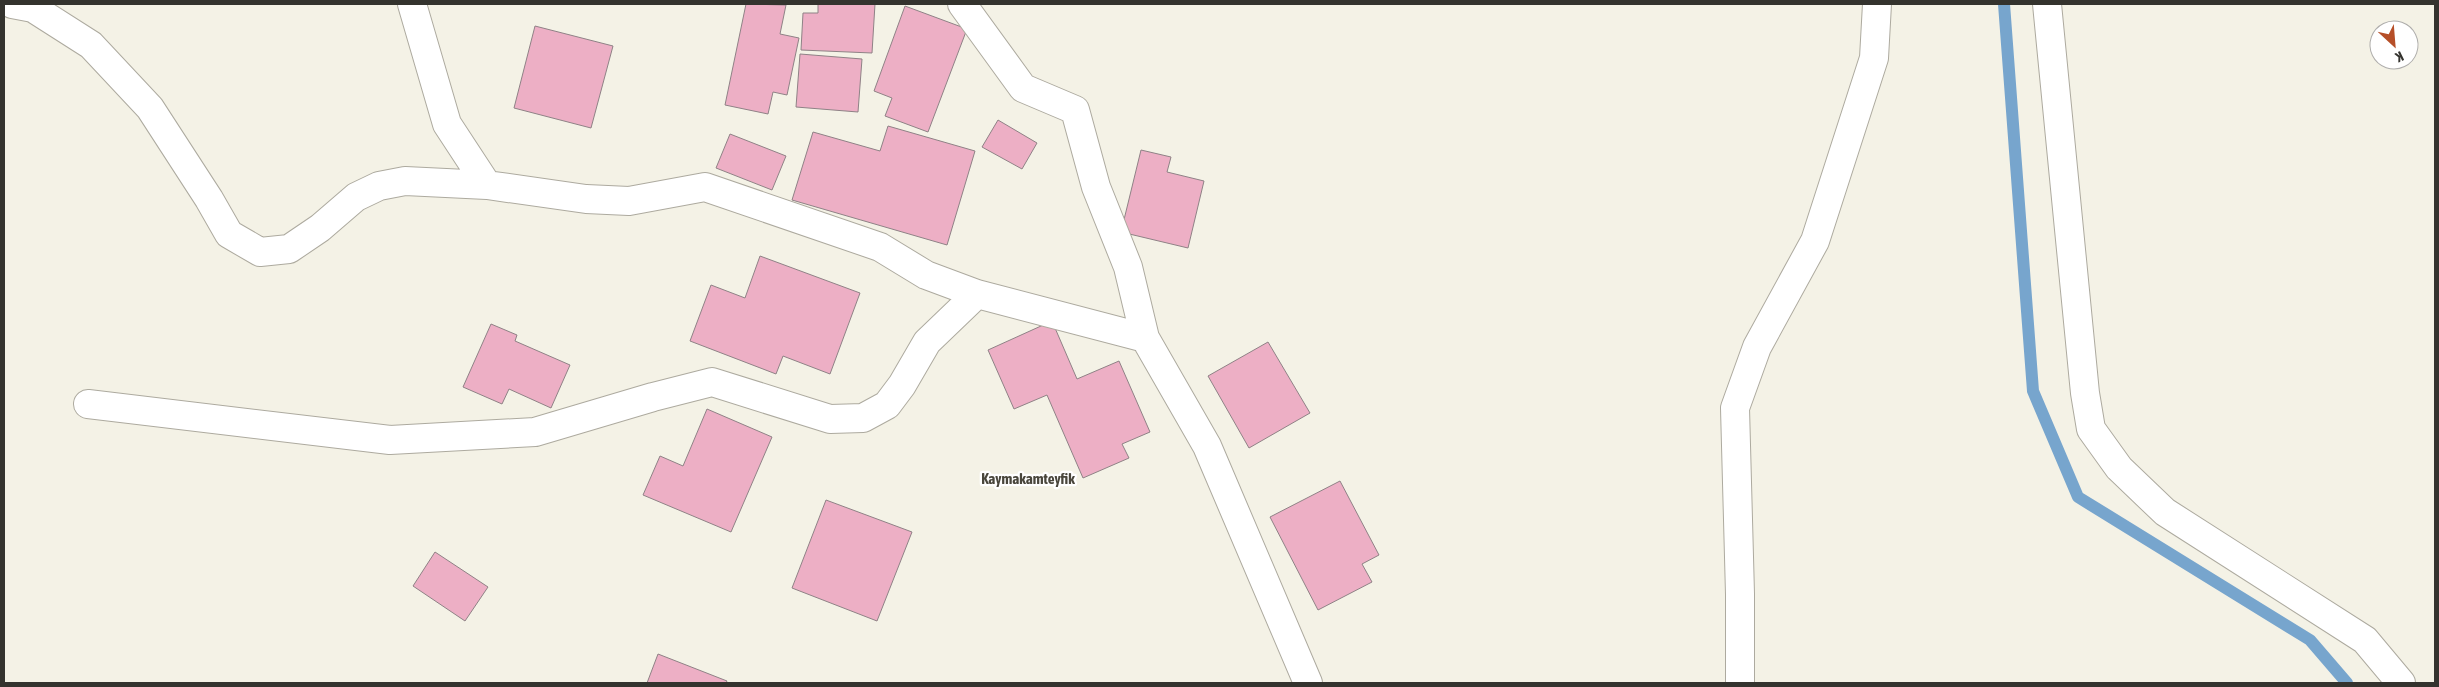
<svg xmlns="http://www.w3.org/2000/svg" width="2439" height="687" font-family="'Asap Condensed',sans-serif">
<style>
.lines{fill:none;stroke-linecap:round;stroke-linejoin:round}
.stream{stroke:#77a5cd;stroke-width:12}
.building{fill:#edafc5;stroke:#8f8286}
.minor-casing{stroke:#adaa9f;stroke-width:30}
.minor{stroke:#fff;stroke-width:28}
.labels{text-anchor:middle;stroke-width:4.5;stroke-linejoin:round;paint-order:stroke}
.neighbourhood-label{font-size:15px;font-weight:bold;fill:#49463c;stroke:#fff}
</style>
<rect width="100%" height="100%" fill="#f4f2e6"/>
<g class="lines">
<path class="stream" d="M 2004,4 L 2033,391 L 2078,497 L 2310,640 L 2347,683"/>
</g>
<path class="building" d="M 746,4 L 786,5 L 780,34 L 799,38 L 787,95 L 773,92 L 768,114 L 725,105 Z
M 818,4 L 875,4 L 872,53 L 801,50 L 803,13 L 818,13 Z
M 905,6 L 967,29 L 928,132 L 885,116 L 892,98 L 874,91 Z
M 535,26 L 613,46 L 591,128 L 514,108 Z
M 800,54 L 862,59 L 858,112 L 796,107 Z
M 998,120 L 1037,143 L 1022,169 L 982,147 Z
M 888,126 L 975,151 L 947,245 L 792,200 L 813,132 L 880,151 Z
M 730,134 L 786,156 L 772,190 L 716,168 Z
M 1141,150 L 1171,157 L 1167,172 L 1204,181 L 1188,248 L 1121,232 Z
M 760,256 L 860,293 L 830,374 L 783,356 L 776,374 L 690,341 L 711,285 L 745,298 Z
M 1052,321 L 1077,379 L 1119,361 L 1150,432 L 1122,444 L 1129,458 L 1083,478 L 1047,395 L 1014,409 L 988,350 Z
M 491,324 L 517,335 L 515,341 L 570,365 L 551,408 L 509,389 L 502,404 L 463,387 Z
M 1268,342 L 1310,413 L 1249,448 L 1208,376 Z
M 707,409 L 772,437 L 731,532 L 643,495 L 660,456 L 683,466 Z
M 1340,481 L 1379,555 L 1362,564 L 1372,582 L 1318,610 L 1270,517 Z
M 826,500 L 912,532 L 877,621 L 792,588 Z
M 435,552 L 488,587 L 465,621 L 413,586 Z
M 658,654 L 727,681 L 726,683 L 647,683 Z"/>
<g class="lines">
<g class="minor-casing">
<path id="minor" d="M 12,4 L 33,8 L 91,45 L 150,108 L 209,199 L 229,234 L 260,252 L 289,249 L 320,228 L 356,197 L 379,186 L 405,181 L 487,185 L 586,199 L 629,201 L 705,187 L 880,247 L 926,275 L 977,294 L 1145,338 L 1207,446 L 1308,683
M 412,4 L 447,124 L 487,185
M 962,4 L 1023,88 L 1075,110 L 1096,187 L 1128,267 L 1145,338
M 2047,4 L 2085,393 L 2091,429 L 2119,468 L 2165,512 L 2365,640 L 2401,683
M 88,404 L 390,440 L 535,432 L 653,397 L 712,382 L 830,419 L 863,418 L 887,405 L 902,385 L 927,342 L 977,294
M 1740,683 L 1740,594 L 1735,408 L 1757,347 L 1815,241 L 1874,58 L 1877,4"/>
</g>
<use href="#minor" class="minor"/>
</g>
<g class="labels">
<g class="neighbourhood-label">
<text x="1028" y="484">Kaymakamteyfik</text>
</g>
</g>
<rect width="2439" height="687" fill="none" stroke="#34332e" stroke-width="10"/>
<g transform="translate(2394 45) rotate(154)"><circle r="24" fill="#ffffff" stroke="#aeadab"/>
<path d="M0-4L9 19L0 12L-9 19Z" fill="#b64f28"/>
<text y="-8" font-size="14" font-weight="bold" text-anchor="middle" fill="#34332e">K</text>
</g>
</svg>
